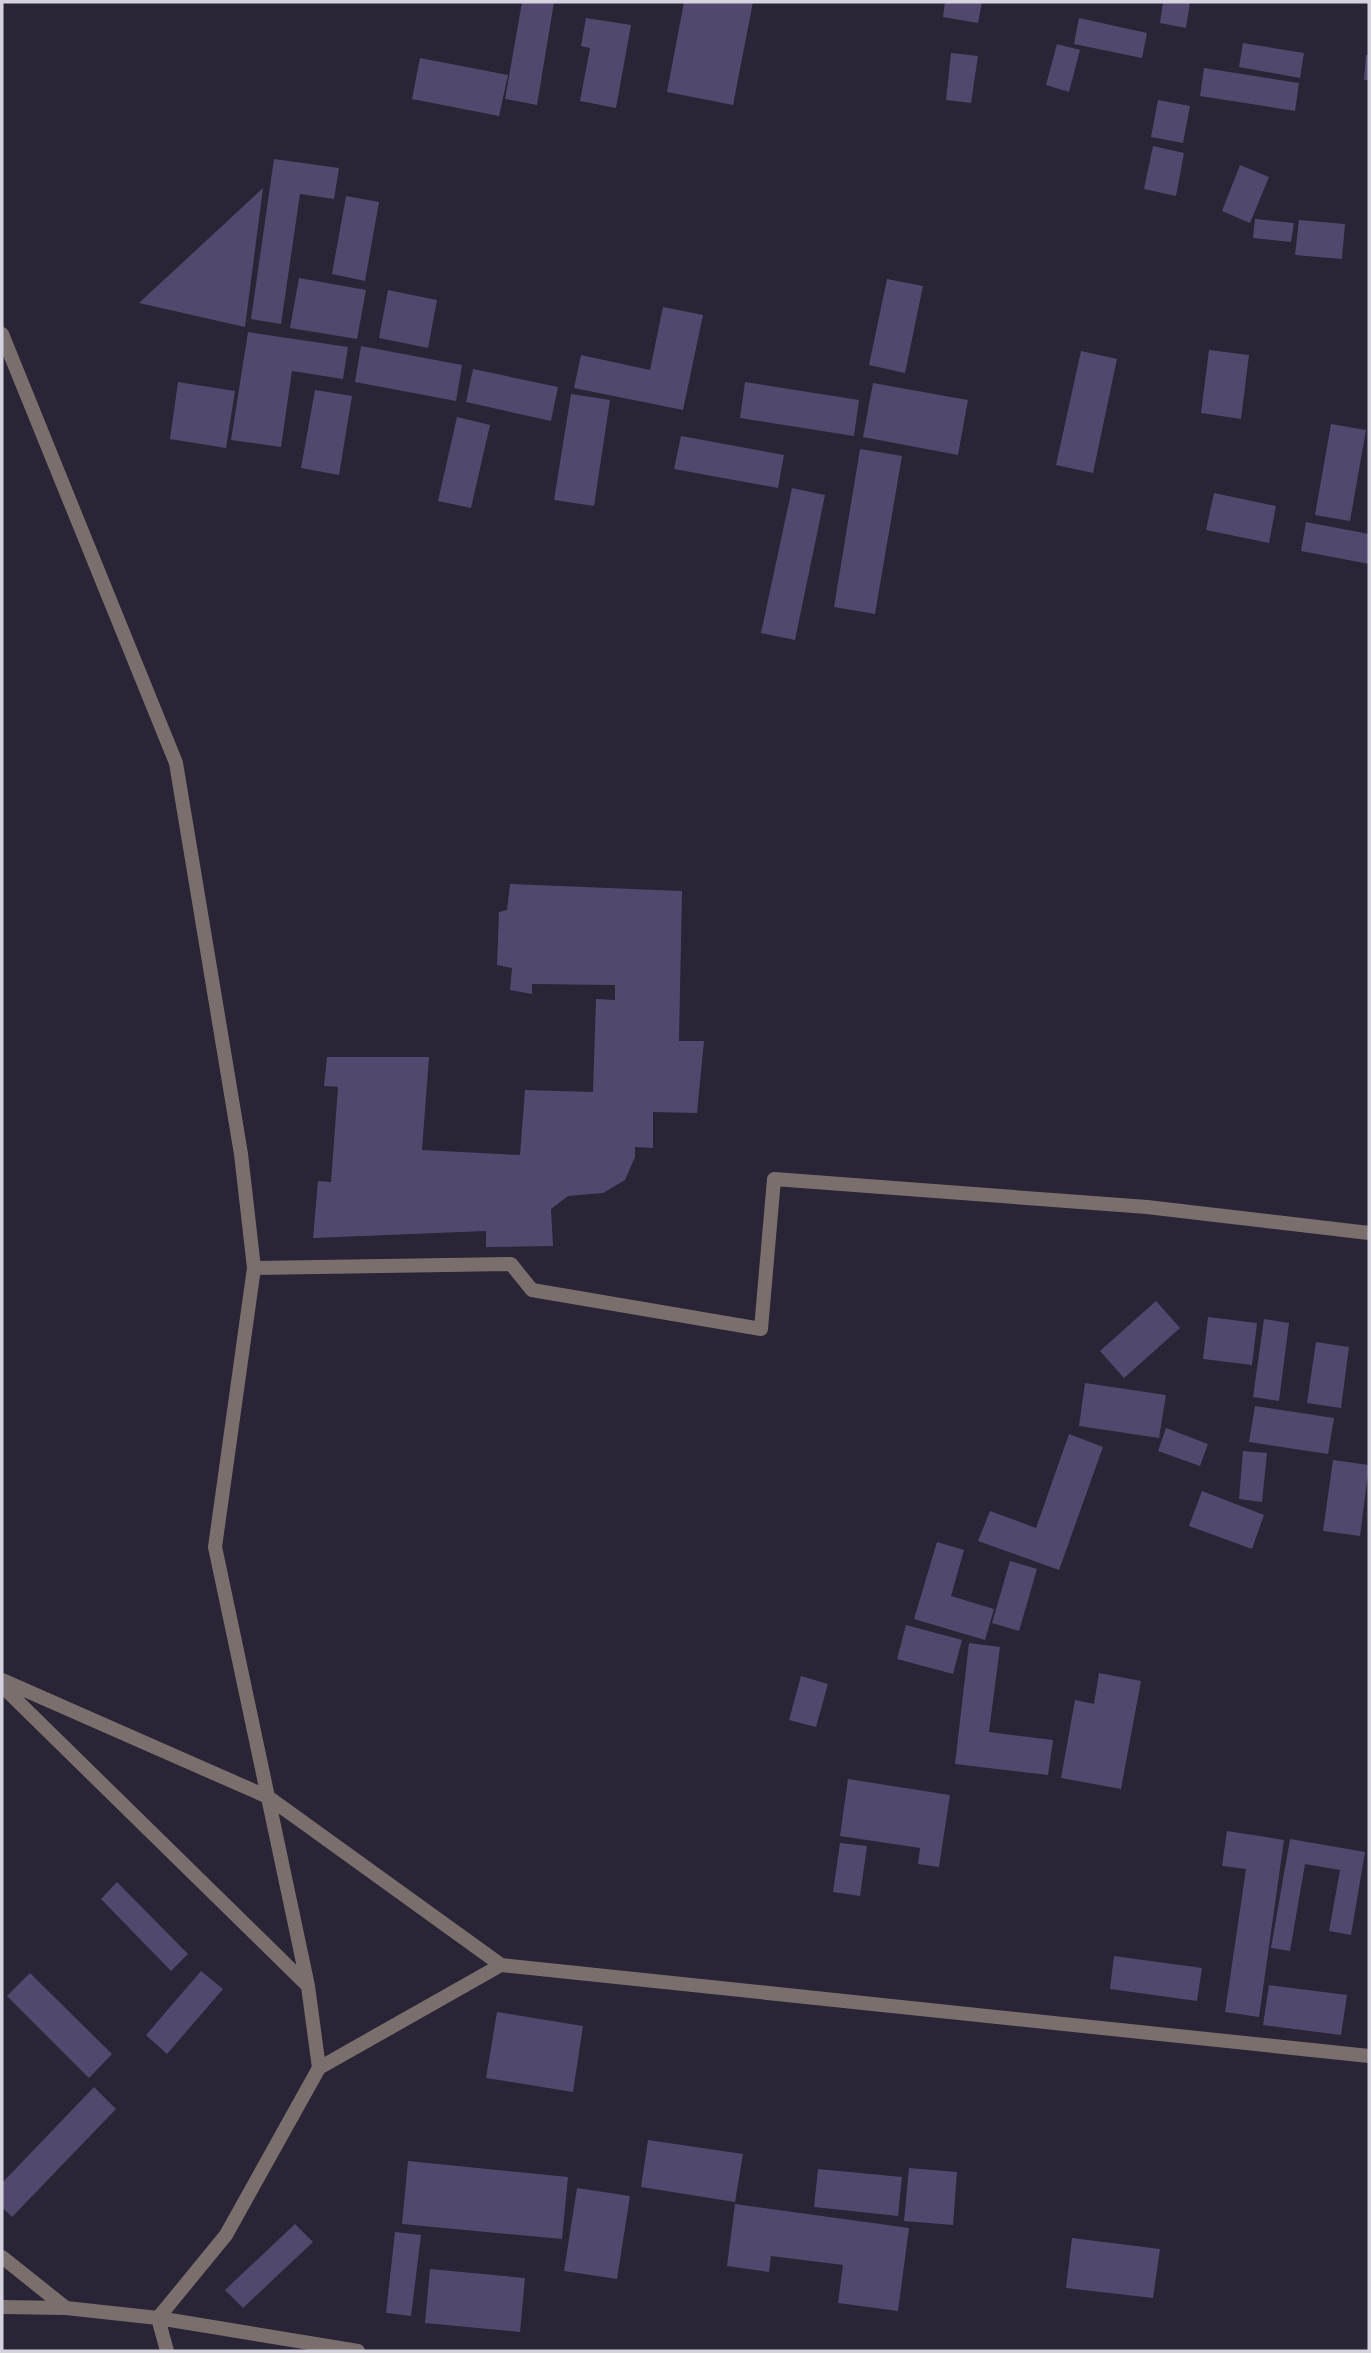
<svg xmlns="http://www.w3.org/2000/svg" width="1371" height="2353" font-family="'Golos Text',sans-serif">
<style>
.building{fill:#52486d}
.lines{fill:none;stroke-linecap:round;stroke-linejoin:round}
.street{stroke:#7b6f6e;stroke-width:14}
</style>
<rect width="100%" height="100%" fill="#292436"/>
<path class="building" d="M 522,2 L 554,2 L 537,105 L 505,99 Z
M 684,2 L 753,2 L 733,105 L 667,92 Z
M 945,2 L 982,2 L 978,23 L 943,17 Z
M 1163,2 L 1190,2 L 1186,28 L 1160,23 Z
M 586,18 L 631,25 L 616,108 L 580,101 L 590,48 L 581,46 Z
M 1079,18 L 1147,33 L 1142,58 L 1074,44 Z
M 1243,43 L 1304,53 L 1300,78 L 1239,67 Z
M 1057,44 L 1080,50 L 1069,92 L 1046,85 Z
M 951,53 L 978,56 L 971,103 L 946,100 Z
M 1366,55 L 1369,55 L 1369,80 L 1364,80 Z
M 420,58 L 508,75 L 499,116 L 412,99 Z
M 1204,68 L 1299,83 L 1295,111 L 1200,96 Z
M 1158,100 L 1190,106 L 1183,143 L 1151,137 Z
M 1153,146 L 1184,153 L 1176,196 L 1144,189 Z
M 274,159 L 339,168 L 334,199 L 300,194 L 281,324 L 251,319 Z
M 1240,165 L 1269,177 L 1250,223 L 1222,211 Z
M 263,188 L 245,327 L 139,303 Z
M 346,196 L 379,202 L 365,281 L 332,274 Z
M 1255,219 L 1294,223 L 1291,242 L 1253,238 Z
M 1299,220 L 1345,224 L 1342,259 L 1295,255 Z
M 299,278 L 366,290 L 357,339 L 290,328 Z
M 887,279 L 923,286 L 905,373 L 869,365 Z
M 388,290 L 437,300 L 428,348 L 379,338 Z
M 663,307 L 703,315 L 683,410 L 574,388 L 581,355 L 650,370 Z
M 248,332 L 348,347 L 343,379 L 292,371 L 281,447 L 231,440 Z
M 361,346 L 462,365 L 456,401 L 355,382 Z
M 1209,350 L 1249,355 L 1241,419 L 1201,413 Z
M 1081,351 L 1117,359 L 1093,473 L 1056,465 Z
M 473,369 L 558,387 L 551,421 L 466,402 Z
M 178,382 L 235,391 L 226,448 L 170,439 Z
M 745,382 L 859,400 L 854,436 L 740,418 Z
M 873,383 L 968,400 L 958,455 L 863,437 Z
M 315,390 L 352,396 L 339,475 L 301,468 Z
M 571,394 L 610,400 L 594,506 L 554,500 Z
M 457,417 L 490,425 L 471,508 L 438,501 Z
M 1331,424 L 1366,430 L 1350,521 L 1315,515 Z
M 681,436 L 784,455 L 778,488 L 674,469 Z
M 860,449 L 902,456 L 875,614 L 834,607 Z
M 792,488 L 825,495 L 795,640 L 761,633 Z
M 1214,493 L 1276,506 L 1269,543 L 1206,530 Z
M 1306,522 L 1369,534 L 1369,564 L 1301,551 Z
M 510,884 L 682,891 L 679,1041 L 704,1041 L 697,1113 L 653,1112 L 653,1148 L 635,1147 L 635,1157 L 625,1180 L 603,1193 L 568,1196 L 551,1209 L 553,1246 L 486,1247 L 486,1231 L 313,1238 L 318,1181 L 331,1182 L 338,1087 L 324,1086 L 327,1057 L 429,1057 L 422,1150 L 520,1155 L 525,1090 L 593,1092 L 596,999 L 615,1000 L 615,985 L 532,984 L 532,994 L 510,990 L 512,968 L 497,965 L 499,912 L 507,910 Z
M 1156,1301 L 1180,1328 L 1124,1378 L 1100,1351 Z
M 1208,1317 L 1257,1323 L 1252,1365 L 1203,1359 Z
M 1264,1319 L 1289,1323 L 1279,1401 L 1253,1397 Z
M 1316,1342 L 1349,1347 L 1341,1408 L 1307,1403 Z
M 1085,1383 L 1166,1395 L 1159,1438 L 1079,1426 Z
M 1255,1406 L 1334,1418 L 1328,1454 L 1249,1442 Z
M 1166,1428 L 1208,1444 L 1200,1466 L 1158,1451 Z
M 1069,1434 L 1103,1447 L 1059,1570 L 978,1541 L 990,1511 L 1036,1528 Z
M 1243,1451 L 1267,1453 L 1262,1502 L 1239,1499 Z
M 1333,1460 L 1369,1465 L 1360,1536 L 1323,1531 Z
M 1202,1491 L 1264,1515 L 1252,1549 L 1189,1526 Z
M 937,1542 L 964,1550 L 951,1596 L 994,1609 L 985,1640 L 914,1619 Z
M 1010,1561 L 1037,1569 L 1019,1631 L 992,1623 Z
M 906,1625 L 962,1640 L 953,1674 L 897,1659 Z
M 969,1643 L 1000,1647 L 989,1732 L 1053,1740 L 1048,1775 L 955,1764 Z
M 1099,1673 L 1141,1681 L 1121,1789 L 1061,1778 L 1075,1700 L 1094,1704 Z
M 801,1676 L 828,1684 L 816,1727 L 789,1720 Z
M 848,1779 L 950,1795 L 939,1867 L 918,1864 L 920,1848 L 840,1836 Z
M 1227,1831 L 1284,1840 L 1259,2017 L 1225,2012 L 1246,1869 L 1222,1866 Z
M 1290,1839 L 1365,1852 L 1351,1935 L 1329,1931 L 1340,1870 L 1305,1864 L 1290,1951 L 1271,1948 Z
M 840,1843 L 867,1846 L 860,1896 L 833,1892 Z
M 117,1882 L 188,1954 L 171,1971 L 101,1899 Z
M 1114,1956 L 1202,1968 L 1197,2001 L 1110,1989 Z
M 201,1971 L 223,1989 L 167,2054 L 146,2035 Z
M 30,1973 L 112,2054 L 89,2078 L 7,1996 Z
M 1269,1985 L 1347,1995 L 1341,2035 L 1263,2025 Z
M 497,2012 L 583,2026 L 573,2092 L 486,2078 Z
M 94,2087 L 116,2109 L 12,2217 L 2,2207 L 2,2183 Z
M 648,2140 L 743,2154 L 735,2202 L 641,2187 Z
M 408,2161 L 568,2177 L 562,2239 L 402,2224 Z
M 909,2168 L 957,2172 L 953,2225 L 904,2221 Z
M 818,2169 L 902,2177 L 898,2216 L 814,2207 Z
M 577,2188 L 630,2196 L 617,2279 L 564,2271 Z
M 735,2204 L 909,2228 L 898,2311 L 838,2303 L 843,2265 L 771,2256 L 769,2272 L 727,2266 Z
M 295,2224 L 313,2242 L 243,2308 L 225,2290 Z
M 395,2232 L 421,2235 L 411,2316 L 386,2313 Z
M 1072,2238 L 1160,2249 L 1153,2298 L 1066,2288 Z
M 430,2269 L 525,2278 L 520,2332 L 425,2323 Z"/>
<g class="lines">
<path class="street" d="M 2,334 L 176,763 L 241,1154 L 254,1268 L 215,1547 L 308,1986 L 319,2068
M 254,1268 L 511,1264 L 532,1290 L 761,1329 L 774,1179 L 1147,1207 L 1369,1233
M 2,1680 L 268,1797 L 501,1965 L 1369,2056
M 2,1686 L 308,1986
M 2,2257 L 66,2308
M 2,2307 L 66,2308 L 158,2318 L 226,2235 L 319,2068 L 501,1965
M 167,2351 L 158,2318 L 358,2351"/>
</g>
<rect width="1371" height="2353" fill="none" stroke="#d5d3df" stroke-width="7"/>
</svg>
